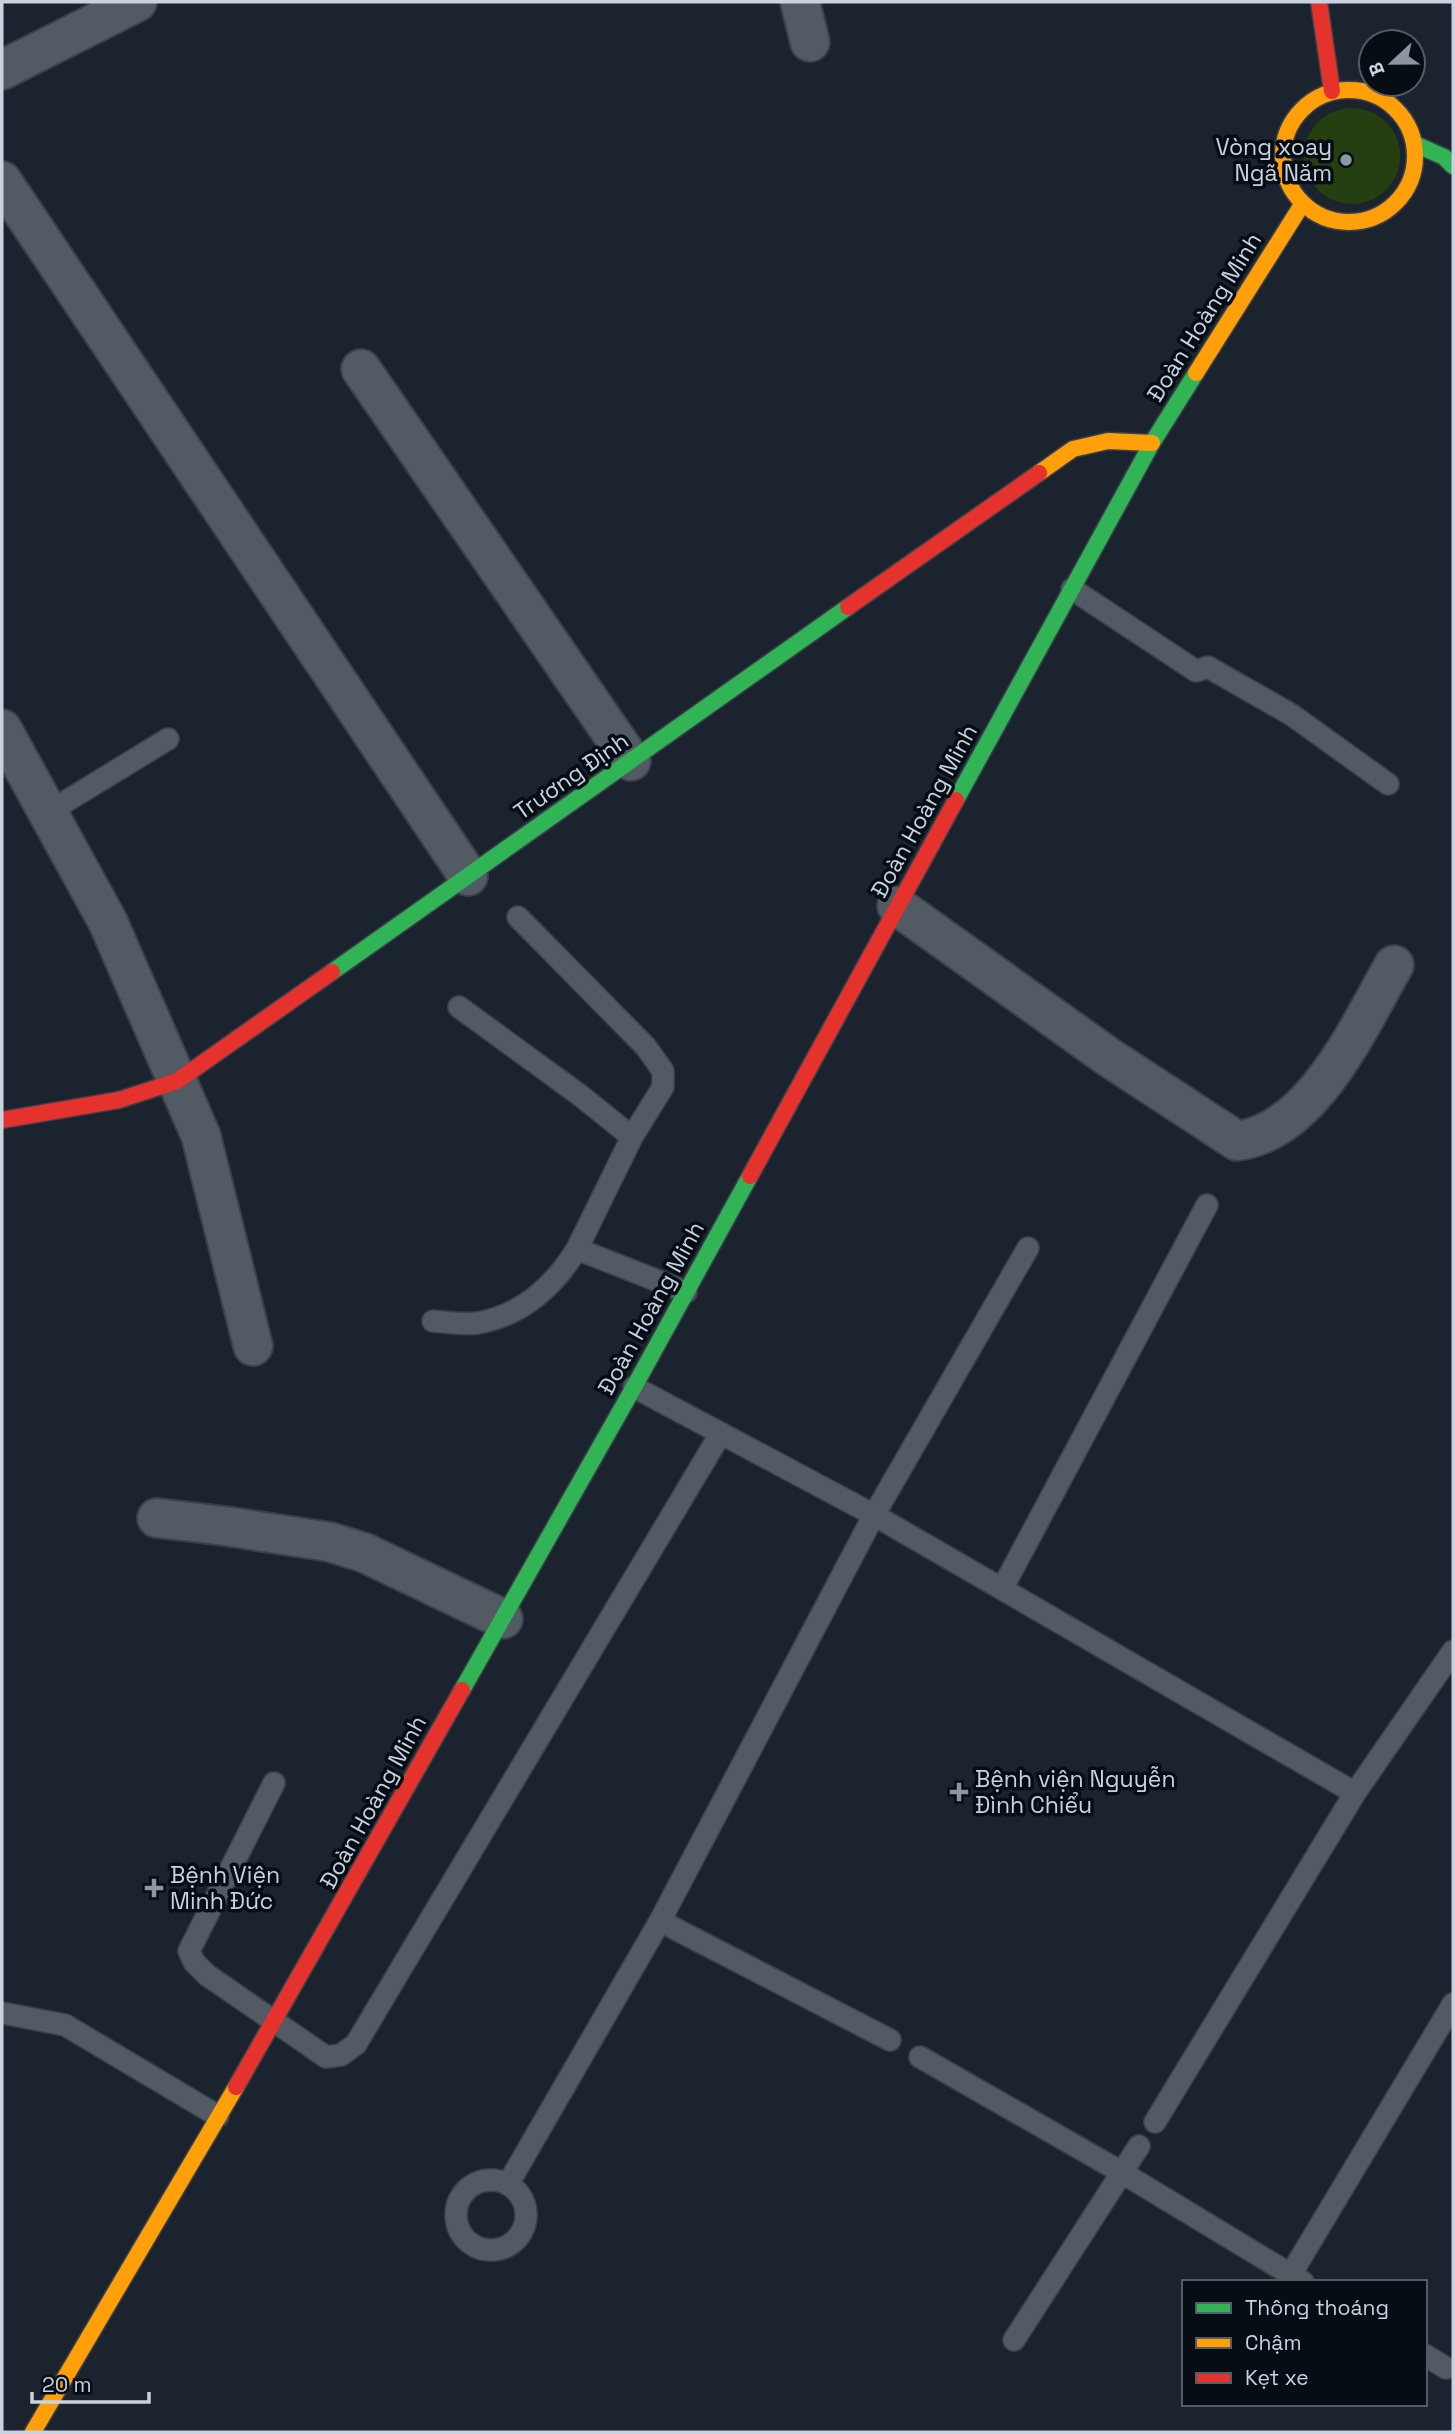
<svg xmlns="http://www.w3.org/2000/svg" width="1455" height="2434" font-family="'Space Grotesk',sans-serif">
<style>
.green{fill:#253f10}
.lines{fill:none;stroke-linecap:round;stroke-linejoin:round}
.lane-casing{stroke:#3a414a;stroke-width:24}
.street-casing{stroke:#3a414a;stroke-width:42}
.fast-casing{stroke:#3a414a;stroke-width:19}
.slow-casing{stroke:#3a414a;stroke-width:19}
.jam-casing{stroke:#3a414a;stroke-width:19}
.lane{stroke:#525a63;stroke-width:21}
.street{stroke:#525a63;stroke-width:38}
.fast{stroke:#30b455;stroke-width:16}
.slow{stroke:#ff9f0a;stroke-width:16}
.jam{stroke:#e5322d;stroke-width:16}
.poi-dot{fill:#8c96a1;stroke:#060d15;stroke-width:2.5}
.labels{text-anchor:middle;stroke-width:7;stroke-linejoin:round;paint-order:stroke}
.poi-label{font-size:23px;fill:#c9d3df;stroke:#060d15;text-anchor:start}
.street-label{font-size:23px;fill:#c9d3df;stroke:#060d15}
</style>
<rect width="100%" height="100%" fill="#1b242e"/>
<path class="green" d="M1304 156a48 48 0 1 1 96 0a48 48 0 1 1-96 0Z"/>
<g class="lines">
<g class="lane-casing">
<path id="lane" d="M 1072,589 L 1196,671 L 1208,667 L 1292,715 L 1388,784
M 47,813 L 168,739
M 518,917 L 646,1047 L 663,1071 L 663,1087 L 632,1137
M 459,1007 L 581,1096 L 632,1137 L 577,1249 L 686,1292
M 433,1321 C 447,1322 464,1325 478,1323 C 523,1315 554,1286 577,1249
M 634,1387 L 874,1515 L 1355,1793
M 1002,1589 L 1207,1205
M 274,1783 L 189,1951 L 194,1962 L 207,1975 L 326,2057 L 341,2055 L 356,2044 L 721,1433
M 660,1921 L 890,2040
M 2,2013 L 65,2025 L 218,2116
M 920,2057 L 1121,2172 L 1303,2282
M 1155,2122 L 1355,1793 L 1453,1651
M456 2215a35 35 0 1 1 70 0a35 35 0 1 1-70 0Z
M 508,2184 L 660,1921 L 874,1515 L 1028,1248
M 1291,2274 L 1453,2004
M 1014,2340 L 1139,2146
M 1425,2355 L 1446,2368"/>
</g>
<g class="street-casing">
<path id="street" d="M 800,2 L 810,42
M 2,70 L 137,2
M 2,181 L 468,876
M 361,369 L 631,761
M 2,729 L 108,922 L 201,1136 L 253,1346
M 897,906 L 1107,1056 L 1237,1141 C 1314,1131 1360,1024 1394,965
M 157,1518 L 225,1526 L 330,1542 L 365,1553 L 503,1619"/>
</g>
<g class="fast-casing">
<path id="fast" d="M 1415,144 L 1444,157 L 1453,166
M 956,800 L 1152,443 L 1196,373
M 332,972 L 848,607
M 462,1690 L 634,1387 L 750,1176"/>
</g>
<g class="slow-casing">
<path id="slow" d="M1283 156a66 66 0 1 1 132 0a66 66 0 1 1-132 0Z
M 1196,373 L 1303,203
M 1039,473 L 1073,449 L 1108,441 L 1152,443
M 33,2432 L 236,2087"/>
</g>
<g class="jam-casing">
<path id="jam" d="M 1319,2 L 1332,91
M 848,607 L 1039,473
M 2,1120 L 119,1100 L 177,1081 L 332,972
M 750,1176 L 956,800
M 236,2087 L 462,1690"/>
</g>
<use href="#lane" class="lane"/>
<use href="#street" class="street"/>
<use href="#fast" class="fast"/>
<use href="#slow" class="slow"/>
<use href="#jam" class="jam"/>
</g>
<g class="poi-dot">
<circle cx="1346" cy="160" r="7"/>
<path d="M955.5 1781.5h7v7h7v7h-7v7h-7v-7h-7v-7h7z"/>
<path d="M150.5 1877.5h7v7h7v7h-7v7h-7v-7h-7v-7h7z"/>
</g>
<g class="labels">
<g class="poi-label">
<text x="1332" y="155" text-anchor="end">Vòng xoay<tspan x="1332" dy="26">Ngã Năm</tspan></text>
<text x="975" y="1787">Bệnh viện Nguyễn<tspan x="975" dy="26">Đình Chiểu</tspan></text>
<text x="170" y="1883">Bệnh Viện<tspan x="170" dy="26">Minh Đức</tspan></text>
</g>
<g class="street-label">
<text transform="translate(1204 317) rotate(-58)" y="8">Đoàn Hoàng Minh</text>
<text transform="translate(571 776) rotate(-35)" y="8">Trương Định</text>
<text transform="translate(924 811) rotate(-61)" y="8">Đoàn Hoàng Minh</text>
<text transform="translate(651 1308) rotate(-61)" y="8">Đoàn Hoàng Minh</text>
<text transform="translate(373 1802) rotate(-61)" y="8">Đoàn Hoàng Minh</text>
</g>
</g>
<rect width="1455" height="2434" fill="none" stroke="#c9d3df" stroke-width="7"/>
<rect x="1182" y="2280" width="245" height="126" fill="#060d15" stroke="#545c66" stroke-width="2"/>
<rect x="1196" y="2303" width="35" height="10" fill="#30b455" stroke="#545c66" stroke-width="2"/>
<text x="1245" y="2315" font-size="21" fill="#c9d3df">Thông thoáng</text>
<rect x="1196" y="2338" width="35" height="10" fill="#ff9f0a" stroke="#545c66" stroke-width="2"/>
<text x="1245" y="2350" font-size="21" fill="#c9d3df">Chậm</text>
<rect x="1196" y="2373" width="35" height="10" fill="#e5322d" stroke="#545c66" stroke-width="2"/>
<text x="1245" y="2385" font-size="21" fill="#c9d3df">Kẹt xe</text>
<g transform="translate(1392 63) rotate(248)"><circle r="33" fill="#060d15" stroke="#545c66" stroke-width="2"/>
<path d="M0-5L12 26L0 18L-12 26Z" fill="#8c96a1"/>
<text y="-10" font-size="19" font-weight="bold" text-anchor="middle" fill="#c9d3df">B</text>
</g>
<path d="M32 2392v10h117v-10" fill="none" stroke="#c9d3df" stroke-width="3.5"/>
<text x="42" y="2392" font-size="21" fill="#c9d3df" stroke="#060d15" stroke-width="5" paint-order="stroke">20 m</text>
</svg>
